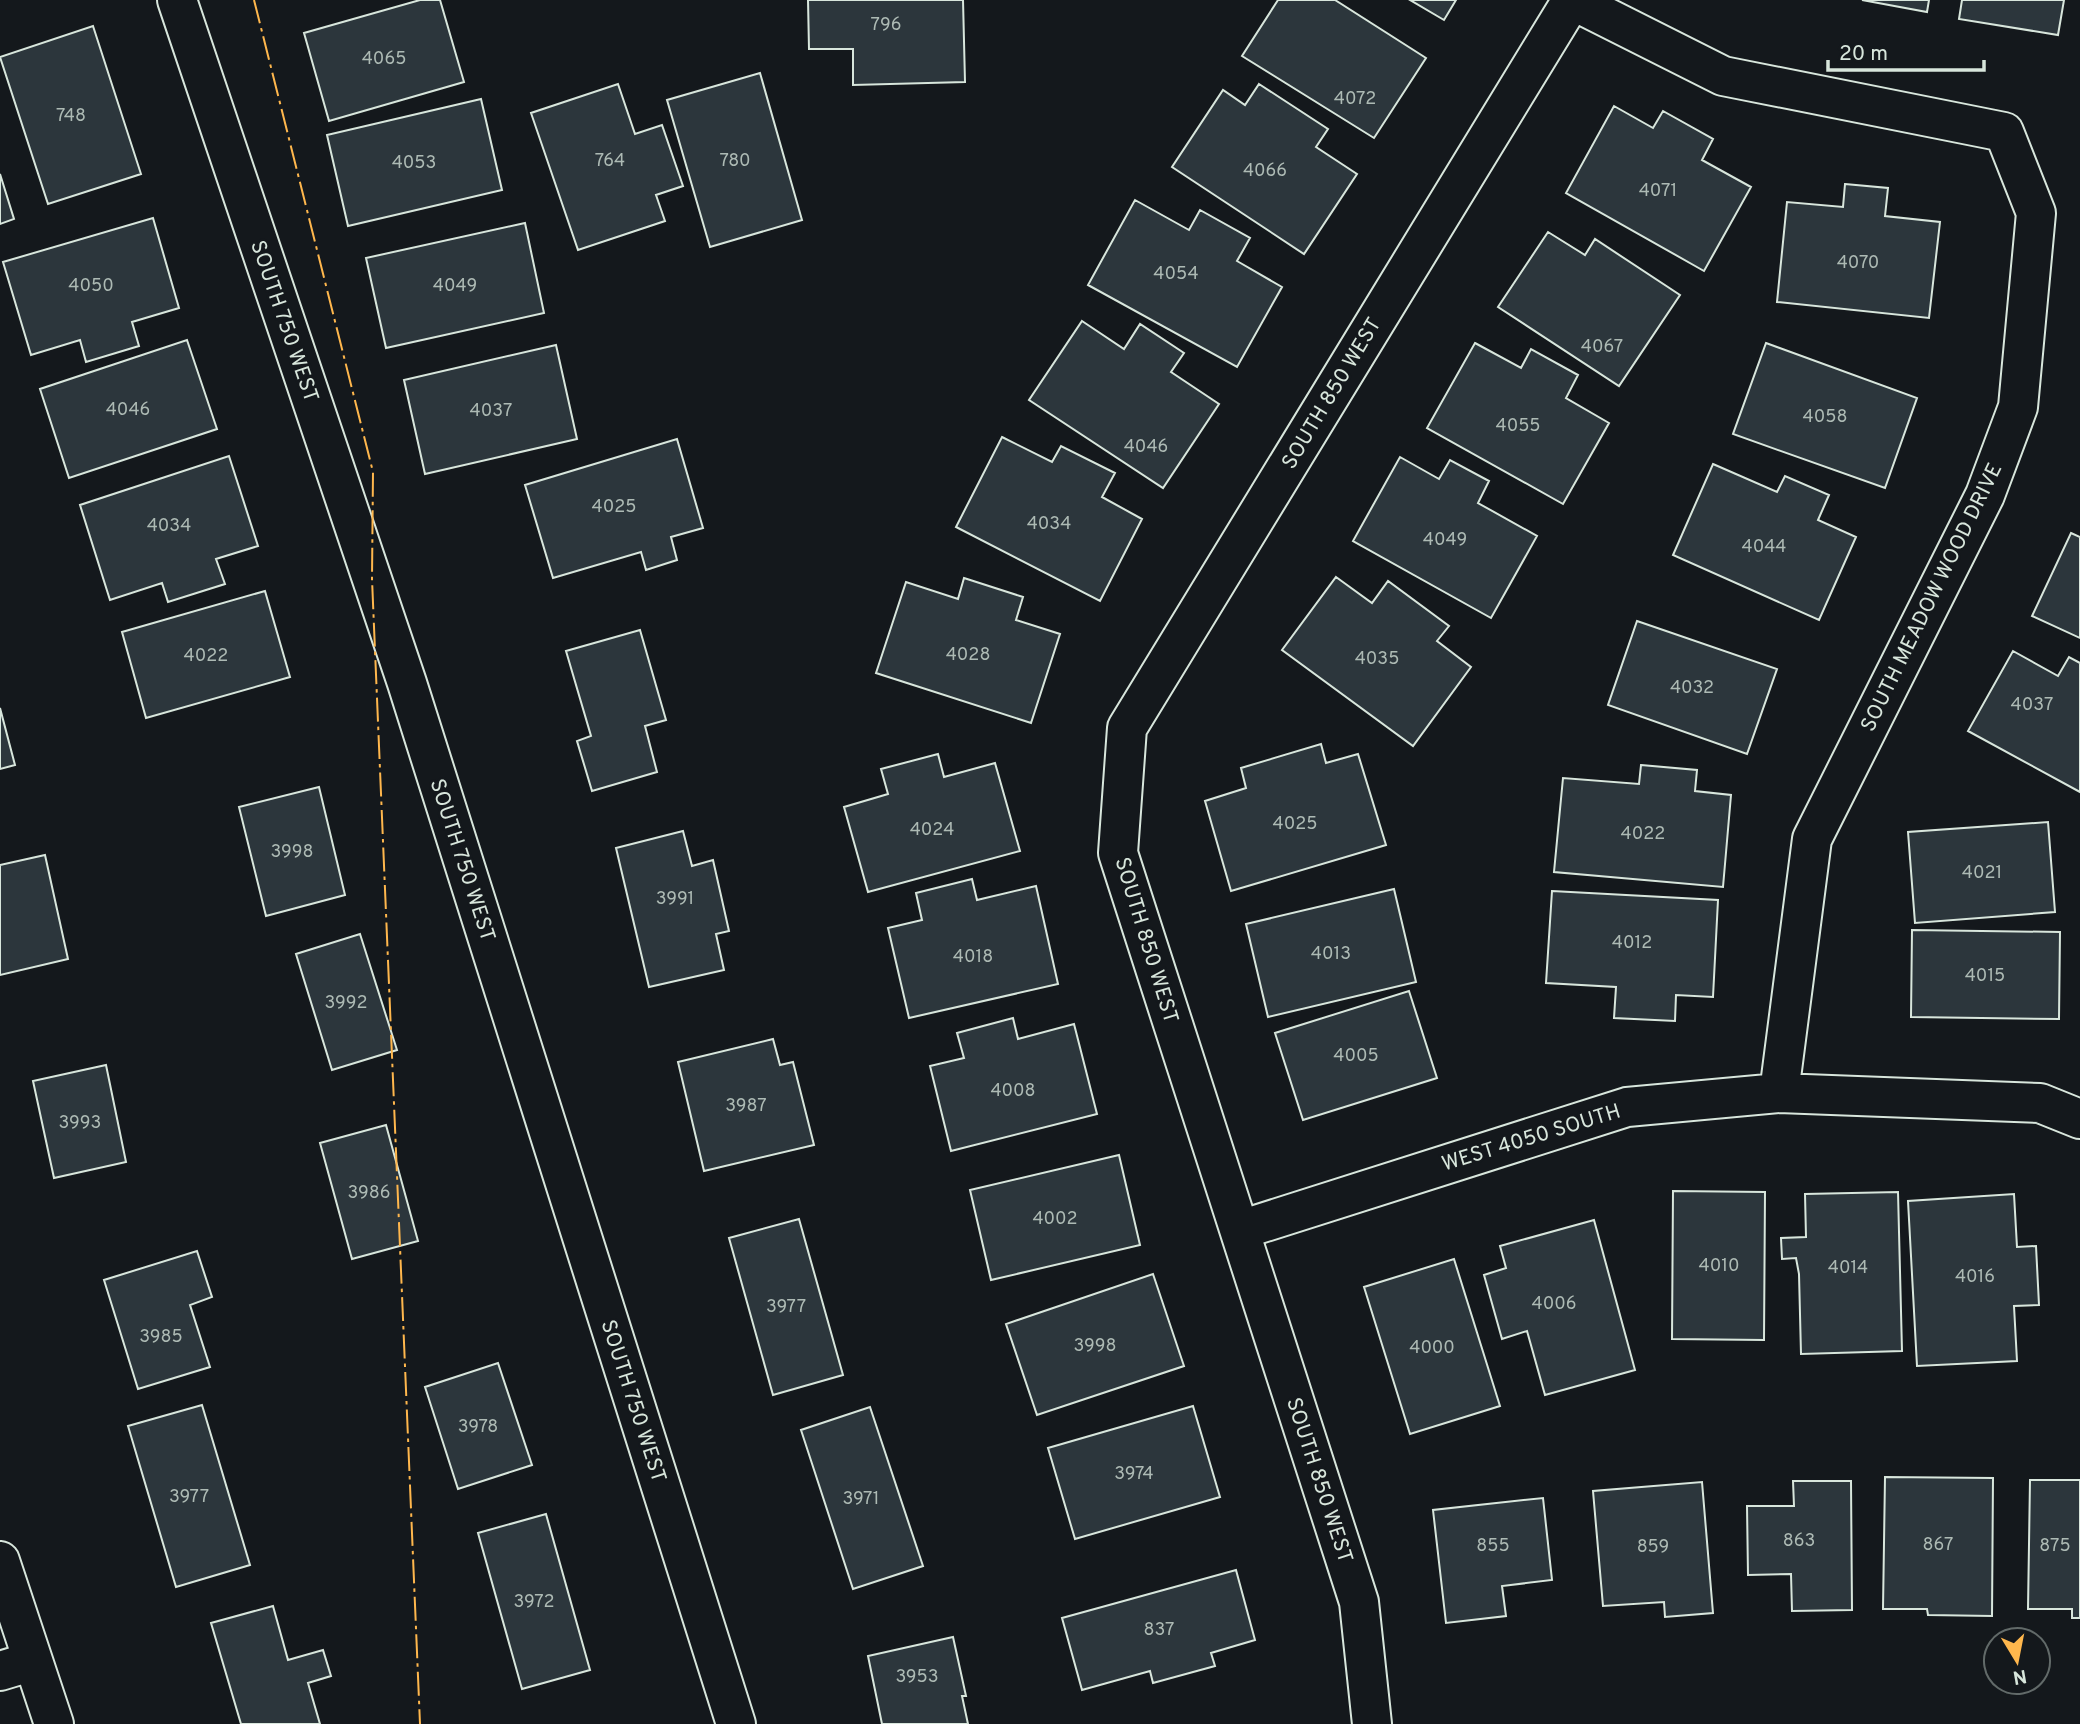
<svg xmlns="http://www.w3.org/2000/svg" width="2080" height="1724" font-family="Overpass,sans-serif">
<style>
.building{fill:#2c363c;stroke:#d8e6dc;stroke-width:2}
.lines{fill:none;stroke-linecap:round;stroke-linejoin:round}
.minor-casing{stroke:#d8e6dc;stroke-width:42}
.minor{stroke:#14181c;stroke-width:38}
.power{stroke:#ffb74d;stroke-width:2;stroke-dasharray:24 5 3.5 5;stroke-linecap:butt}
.labels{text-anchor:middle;stroke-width:5;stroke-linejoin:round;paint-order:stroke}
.number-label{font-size:18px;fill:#adbab4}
.street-label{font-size:21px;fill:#d8e6dc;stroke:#14181c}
</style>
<rect width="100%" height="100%" fill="#14181c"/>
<path class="building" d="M 420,0 L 440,0 L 464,82 L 329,121 L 304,33 Z
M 808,0 L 963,0 L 965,82 L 853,85 L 853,49 L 809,49 Z
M 1278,0 L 1335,0 L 1426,58 L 1374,138 L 1242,56 Z
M 1410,0 L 1456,0 L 1444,20 Z
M 1862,0 L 1929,0 L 1927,12 Z
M 1962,0 L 2064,0 L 2058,35 L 1959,19 Z
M 93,26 L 141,174 L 48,204 L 0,57 Z
M 760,73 L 802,220 L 710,247 L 667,100 Z
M 618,84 L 635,134 L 662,125 L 683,186 L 656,195 L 665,221 L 578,250 L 531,113 Z
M 1259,84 L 1328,129 L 1316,147 L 1357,174 L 1304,254 L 1172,167 L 1223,90 L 1245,105 Z
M 481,99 L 502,190 L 348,226 L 327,135 Z
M 1614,106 L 1653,128 L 1663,111 L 1713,139 L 1702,160 L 1751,187 L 1704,271 L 1566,193 Z
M 0,174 L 14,219 L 0,224 Z
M 1845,184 L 1888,188 L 1885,216 L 1940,222 L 1929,318 L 1777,302 L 1787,202 L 1843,207 Z
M 1135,200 L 1189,230 L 1200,210 L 1250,238 L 1237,261 L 1282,287 L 1237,367 L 1088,285 Z
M 153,218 L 179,308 L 132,322 L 139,346 L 86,362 L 80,340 L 31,355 L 3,262 Z
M 525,223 L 544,313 L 386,348 L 366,258 Z
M 1548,232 L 1585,255 L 1595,239 L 1680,295 L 1619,386 L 1498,307 Z
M 1082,321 L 1124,349 L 1140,324 L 1184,353 L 1171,372 L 1219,404 L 1163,488 L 1029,400 Z
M 187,340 L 217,429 L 69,478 L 40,389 Z
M 1475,343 L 1521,368 L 1531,349 L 1578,375 L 1566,398 L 1609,423 L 1563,504 L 1427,428 Z
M 1766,343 L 1917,398 L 1885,488 L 1733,434 Z
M 556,345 L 577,439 L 425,474 L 404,380 Z
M 1002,437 L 1052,462 L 1061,446 L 1115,473 L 1102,497 L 1142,519 L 1100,601 L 956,527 Z
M 677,439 L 703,528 L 671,537 L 677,560 L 646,570 L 641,552 L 553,578 L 525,485 Z
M 229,456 L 258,546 L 216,559 L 225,584 L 168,602 L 162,583 L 110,600 L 80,505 Z
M 1400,457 L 1439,479 L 1450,460 L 1489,481 L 1478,503 L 1537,536 L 1491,618 L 1353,541 Z
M 1713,464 L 1777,492 L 1785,476 L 1829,495 L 1818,520 L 1856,537 L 1819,620 L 1673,555 Z
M 2071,533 L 2080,537 L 2080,638 L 2032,616 Z
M 1336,577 L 1372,603 L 1388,581 L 1449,626 L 1437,641 L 1471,667 L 1413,746 L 1282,650 Z
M 964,578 L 1023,597 L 1016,620 L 1060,634 L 1031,723 L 876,673 L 906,582 L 958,599 Z
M 265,591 L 290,677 L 146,718 L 122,632 Z
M 1637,621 L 1777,669 L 1747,754 L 1608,705 Z
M 640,630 L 666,720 L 645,726 L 657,772 L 592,791 L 577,741 L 591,736 L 566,651 Z
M 2013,651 L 2058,676 L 2069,657 L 2080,663 L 2080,792 L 1968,731 Z
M 0,708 L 15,765 L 0,769 Z
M 1321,744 L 1326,763 L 1358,754 L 1386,845 L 1231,891 L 1205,801 L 1246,788 L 1241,768 Z
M 938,754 L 944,777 L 995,763 L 1020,851 L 868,892 L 844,807 L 888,794 L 881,769 Z
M 1641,765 L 1697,770 L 1695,791 L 1731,795 L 1723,887 L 1554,872 L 1563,778 L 1639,784 Z
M 319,787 L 345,895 L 266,916 L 239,807 Z
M 2048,822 L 2055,912 L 1915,923 L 1908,832 Z
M 683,831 L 692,866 L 713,860 L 729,931 L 716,934 L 724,970 L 649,987 L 616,848 Z
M 45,855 L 68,959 L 0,975 L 0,865 Z
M 972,879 L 977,900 L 1036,886 L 1058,984 L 909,1018 L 888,928 L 922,920 L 916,893 Z
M 1394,889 L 1416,982 L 1268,1017 L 1246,924 Z
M 1552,891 L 1718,900 L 1713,997 L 1676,995 L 1675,1021 L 1614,1018 L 1616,987 L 1546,983 Z
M 1912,930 L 2060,932 L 2059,1019 L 1911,1017 Z
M 360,934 L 397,1050 L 332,1070 L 296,954 Z
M 1409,991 L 1437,1078 L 1303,1120 L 1275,1033 Z
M 1013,1018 L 1018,1039 L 1074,1024 L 1097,1114 L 951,1151 L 930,1066 L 964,1058 L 957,1033 Z
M 773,1039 L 780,1065 L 793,1062 L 814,1145 L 704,1171 L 678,1062 Z
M 106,1065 L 126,1162 L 54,1178 L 33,1081 Z
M 386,1125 L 418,1241 L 352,1259 L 320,1143 Z
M 1119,1155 L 1140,1245 L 991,1280 L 970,1190 Z
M 1673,1191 L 1765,1192 L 1764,1340 L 1672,1339 Z
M 1898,1192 L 1902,1351 L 1801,1354 L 1799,1274 L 1796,1258 L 1782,1259 L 1781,1238 L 1806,1237 L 1805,1194 Z
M 2014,1194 L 2017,1247 L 2036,1246 L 2039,1305 L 2014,1306 L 2017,1361 L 1917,1366 L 1908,1201 Z
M 799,1219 L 843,1375 L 773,1395 L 729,1238 Z
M 1594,1220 L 1635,1370 L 1545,1395 L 1527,1331 L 1502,1339 L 1484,1275 L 1506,1268 L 1500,1246 Z
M 197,1251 L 212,1297 L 190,1305 L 210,1367 L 138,1389 L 104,1280 Z
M 1454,1259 L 1500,1406 L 1410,1434 L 1364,1287 Z
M 1153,1274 L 1184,1366 L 1037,1415 L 1006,1324 Z
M 498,1363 L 532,1465 L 458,1489 L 425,1387 Z
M 202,1405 L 250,1565 L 176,1587 L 128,1426 Z
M 1193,1406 L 1220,1497 L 1075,1539 L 1048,1448 Z
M 870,1407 L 923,1566 L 853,1589 L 801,1430 Z
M 1885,1477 L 1993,1478 L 1992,1616 L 1928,1615 L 1927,1609 L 1883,1609 Z
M 2030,1480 L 2080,1480 L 2080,1618 L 2072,1618 L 2072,1609 L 2028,1609 Z
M 1793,1481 L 1851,1481 L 1852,1610 L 1792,1611 L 1791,1574 L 1748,1575 L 1747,1506 L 1794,1506 Z
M 1702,1482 L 1713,1613 L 1665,1617 L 1664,1602 L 1603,1606 L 1593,1491 Z
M 1543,1498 L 1552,1580 L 1502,1586 L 1506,1616 L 1446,1623 L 1433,1510 Z
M 546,1514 L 590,1670 L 522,1689 L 478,1533 Z
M 1236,1570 L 1255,1640 L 1211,1653 L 1215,1666 L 1153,1683 L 1150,1671 L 1082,1690 L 1062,1618 Z
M 273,1606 L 288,1660 L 323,1650 L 331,1676 L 308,1683 L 320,1724 L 241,1724 L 211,1623 Z
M 953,1637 L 966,1696 L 962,1696 L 968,1724 L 882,1724 L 868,1656 Z"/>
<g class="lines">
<g class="minor-casing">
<path id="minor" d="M 177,0 L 407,683 L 736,1724
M 1572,0 L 1723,76 L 2004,132 L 2036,213 L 2018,407 L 1985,495 L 1812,839 L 1779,1093
M 1240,1230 L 1627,1107 L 1779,1093 L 2040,1103 L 2080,1119
M 0,1561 L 54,1724
M 0,1671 L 33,1661
M 1372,1724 L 1359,1602 L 1118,853 L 1127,728 L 1572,0"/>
</g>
<use href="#minor" class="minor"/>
<path class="power" d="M 254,0 L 373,472 L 372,579 L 420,1724"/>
</g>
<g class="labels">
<g class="number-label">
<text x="886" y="30">796</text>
<text x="384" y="64">4065</text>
<text x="1355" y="104">4072</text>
<text x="71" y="121">748</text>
<text x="610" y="166">764</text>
<text x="735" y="166">780</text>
<text x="414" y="168">4053</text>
<text x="1265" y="176">4066</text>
<text x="1658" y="196">4071</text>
<text x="1858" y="268">4070</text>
<text x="1176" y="279">4054</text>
<text x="91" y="291">4050</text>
<text x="455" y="291">4049</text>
<text x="1602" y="352">4067</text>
<text x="128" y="415">4046</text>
<text x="491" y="416">4037</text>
<text x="1825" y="422">4058</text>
<text x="1518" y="431">4055</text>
<text x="1146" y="452">4046</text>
<text x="614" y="512">4025</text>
<text x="1049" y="529">4034</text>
<text x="169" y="531">4034</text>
<text x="1445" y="545">4049</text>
<text x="1764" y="552">4044</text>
<text x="968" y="660">4028</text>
<text x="206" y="661">4022</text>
<text x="1377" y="664">4035</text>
<text x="1692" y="693">4032</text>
<text x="2032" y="710">4037</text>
<text x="1295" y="829">4025</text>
<text x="932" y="835">4024</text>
<text x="1643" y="839">4022</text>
<text x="292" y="857">3998</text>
<text x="1982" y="878">4021</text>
<text x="675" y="904">3991</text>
<text x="1632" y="948">4012</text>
<text x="1331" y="959">4013</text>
<text x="973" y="962">4018</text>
<text x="1985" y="981">4015</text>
<text x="346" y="1008">3992</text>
<text x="1356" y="1061">4005</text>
<text x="1013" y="1096">4008</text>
<text x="746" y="1111">3987</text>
<text x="80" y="1128">3993</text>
<text x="369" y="1198">3986</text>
<text x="1055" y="1224">4002</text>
<text x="1719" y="1271">4010</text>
<text x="1848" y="1273">4014</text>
<text x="1975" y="1282">4016</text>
<text x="1554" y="1309">4006</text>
<text x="786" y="1312">3977</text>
<text x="161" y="1342">3985</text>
<text x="1095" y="1351">3998</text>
<text x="1432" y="1353">4000</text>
<text x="478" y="1432">3978</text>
<text x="1134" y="1479">3974</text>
<text x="189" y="1502">3977</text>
<text x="861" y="1504">3971</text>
<text x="1799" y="1546">863</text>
<text x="1938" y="1550">867</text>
<text x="1493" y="1551">855</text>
<text x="2055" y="1551">875</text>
<text x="1653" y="1552">859</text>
<text x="534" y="1607">3972</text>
<text x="1159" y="1635">837</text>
<text x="917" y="1682">3953</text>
</g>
<g class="street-label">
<text transform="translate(285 321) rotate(71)" y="7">SOUTH 750 WEST</text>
<text transform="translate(1331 393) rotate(-59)" y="7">SOUTH 850 WEST</text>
<text transform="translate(1931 597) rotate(-64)" y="7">SOUTH MEADOW WOOD DRIVE</text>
<text transform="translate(463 860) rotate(72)" y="7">SOUTH 750 WEST</text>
<text transform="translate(1147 940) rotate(73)" y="7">SOUTH 850 WEST</text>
<text transform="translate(1531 1137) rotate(-17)" y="7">WEST 4050 SOUTH</text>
<text transform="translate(634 1401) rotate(72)" y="7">SOUTH 750 WEST</text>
<text transform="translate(1320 1480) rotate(72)" y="7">SOUTH 850 WEST</text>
</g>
</g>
<g transform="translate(2017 1661) rotate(170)"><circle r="33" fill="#14181c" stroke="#626a69" stroke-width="2"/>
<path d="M0-5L12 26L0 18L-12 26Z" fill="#ffb74d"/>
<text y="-10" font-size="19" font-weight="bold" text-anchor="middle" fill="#d8e6dc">N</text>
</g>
<path d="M1828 60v10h156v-10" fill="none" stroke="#d8e6dc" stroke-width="3.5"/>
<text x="1839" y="60" font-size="21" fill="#d8e6dc" stroke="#14181c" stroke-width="5" paint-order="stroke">20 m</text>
</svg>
